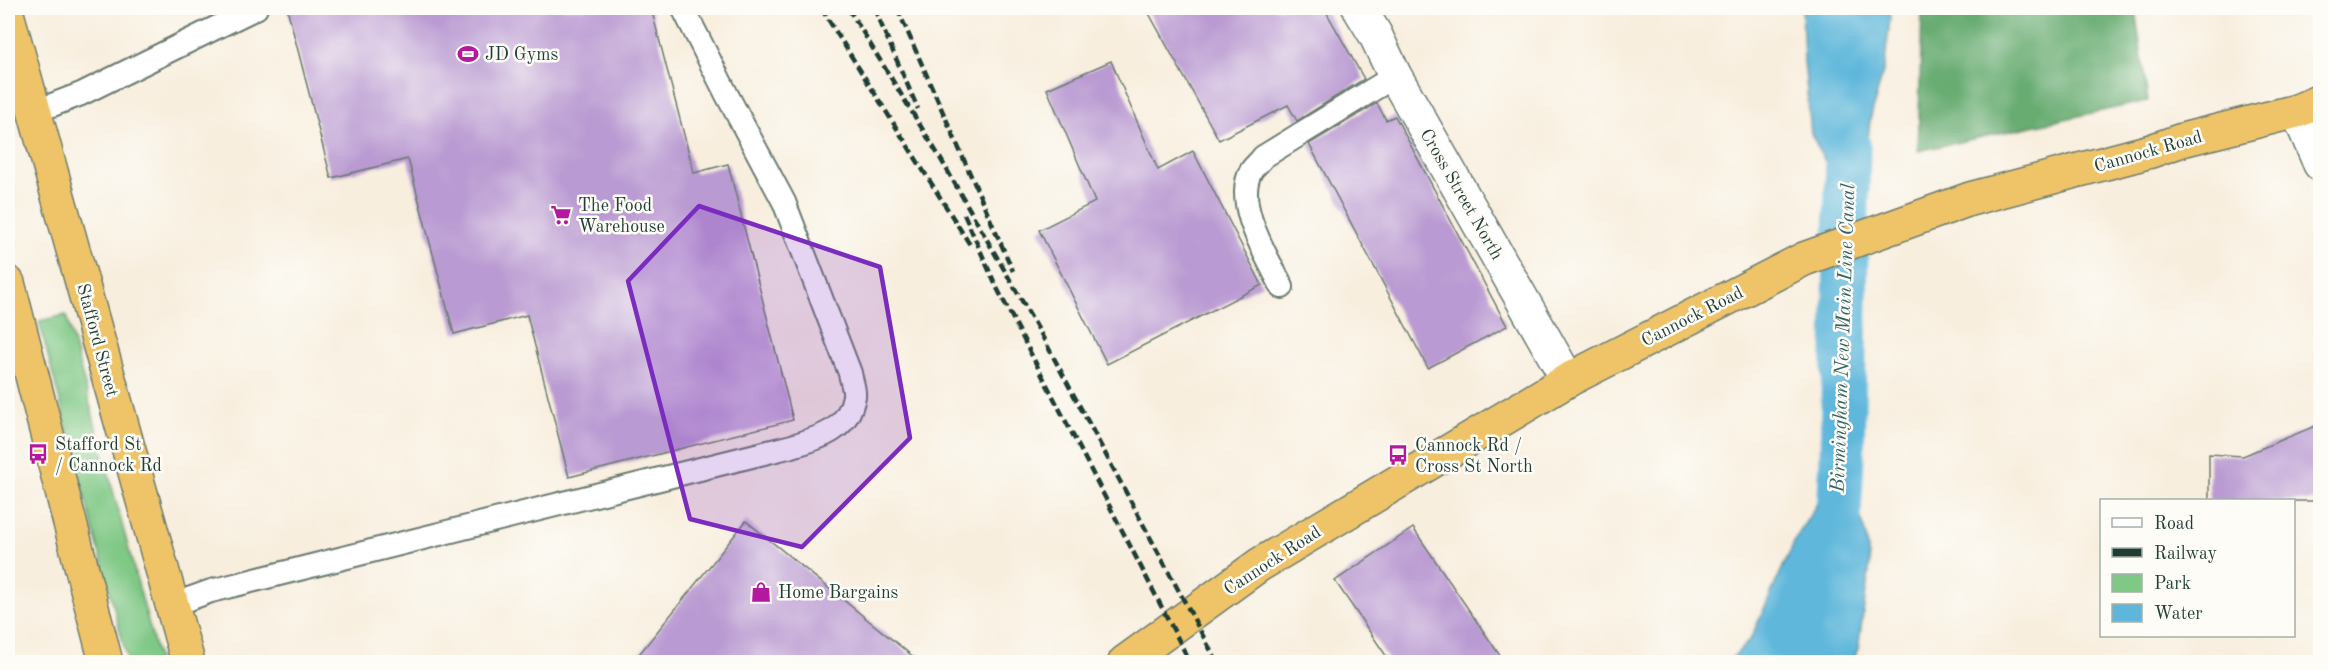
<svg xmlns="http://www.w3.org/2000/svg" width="2328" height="670" font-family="'Old Standard TT',serif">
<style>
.green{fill:#7fc885;stroke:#4f825c;stroke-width:1.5}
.forest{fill:#67ac72;stroke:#437453;stroke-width:1.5}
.water{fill:#5eb7db;stroke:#3e7a88;stroke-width:1.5}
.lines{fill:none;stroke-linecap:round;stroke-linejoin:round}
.canal{stroke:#5eb7db;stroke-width:45}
.building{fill:#b99ad2}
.lane-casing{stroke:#6b7b70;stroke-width:26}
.street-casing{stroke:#6b7b70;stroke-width:36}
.highway-casing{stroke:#6b7b70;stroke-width:36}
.lane{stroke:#fff;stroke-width:22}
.street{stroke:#fff;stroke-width:33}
.highway{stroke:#efc469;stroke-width:33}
.rail{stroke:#1f3d34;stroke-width:4.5;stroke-dasharray:9 4.5;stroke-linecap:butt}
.marked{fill:#7b2cbf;fill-opacity:0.2;stroke:#7b2cbf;stroke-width:4.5;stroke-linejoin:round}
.labels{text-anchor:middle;stroke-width:5;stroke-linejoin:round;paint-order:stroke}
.poi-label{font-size:18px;fill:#1f3d34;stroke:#fdfcf7;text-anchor:start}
.street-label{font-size:18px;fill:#1f3d34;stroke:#fdfcf7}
.water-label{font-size:20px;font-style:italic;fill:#326266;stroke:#fdfcf7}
</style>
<rect width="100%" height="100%" fill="#fdfcf7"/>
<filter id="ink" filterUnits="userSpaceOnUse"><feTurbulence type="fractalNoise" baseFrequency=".0167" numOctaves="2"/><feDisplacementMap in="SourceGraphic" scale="12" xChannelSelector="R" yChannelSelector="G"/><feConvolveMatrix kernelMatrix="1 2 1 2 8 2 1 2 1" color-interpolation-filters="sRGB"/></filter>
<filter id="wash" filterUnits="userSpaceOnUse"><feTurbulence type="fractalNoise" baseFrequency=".008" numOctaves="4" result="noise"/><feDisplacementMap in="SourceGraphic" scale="24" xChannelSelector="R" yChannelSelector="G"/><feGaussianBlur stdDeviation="1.35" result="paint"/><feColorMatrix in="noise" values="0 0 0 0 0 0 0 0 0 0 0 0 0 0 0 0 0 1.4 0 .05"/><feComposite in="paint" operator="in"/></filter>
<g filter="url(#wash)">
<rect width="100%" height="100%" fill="#f8eede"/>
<path class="green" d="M 66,315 L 159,662 L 128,662 L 39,321 Z"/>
<path class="forest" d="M 1922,8 L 2135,8 L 2148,101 L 1918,151 Z"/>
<path class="water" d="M 1802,8 L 1891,8 L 1885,64 L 1870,120 L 1865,169 L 1847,206 L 1811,133 L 1804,61 Z
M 1841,484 L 1857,504 L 1866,537 L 1870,564 L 1858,649 L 1852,662 L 1728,662 L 1750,640 L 1796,538 L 1821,497 Z"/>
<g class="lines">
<path class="canal" d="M 1798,662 L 1813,630 L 1837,552 L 1842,458 L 1848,145"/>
</g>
<g id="blocks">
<path class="building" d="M 287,8 L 651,8 L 694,173 L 728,164 L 793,420 L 569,477 L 527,315 L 454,334 L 408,159 L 331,178 Z
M 1146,8 L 1324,8 L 1364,79 L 1297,121 L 1288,105 L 1219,140 Z
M 1111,61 L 1158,170 L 1193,151 L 1262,285 L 1107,364 L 1039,230 L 1095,202 L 1047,89 Z
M 1377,103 L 1386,120 L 1395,116 L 1507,326 L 1428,368 L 1309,144 Z
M 2320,424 L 2320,501 L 2209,501 L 2209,454 L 2243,456 Z
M 746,521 L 921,663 L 632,663 Z
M 1413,528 L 1505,663 L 1391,663 L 1335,581 Z"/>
</g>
</g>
<g filter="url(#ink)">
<use href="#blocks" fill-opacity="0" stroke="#6b7b70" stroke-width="1.5"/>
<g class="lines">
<g class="lane-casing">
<path id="lane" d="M 34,112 L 81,94 L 256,8
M 1282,287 C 1268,258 1233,204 1251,171 C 1254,166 1260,162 1263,157 L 1395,76
M 172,605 L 211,591 L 792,446 C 821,437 848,431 854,396 C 855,389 851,380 850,373 L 784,202 L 727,95 L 683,8"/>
</g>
<g class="street-casing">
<path id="street" d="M 1359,8 L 1375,34 L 1395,76 L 1568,380
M 2297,111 L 2320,164"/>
</g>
<g class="highway-casing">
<path id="highway" d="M 8,17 L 188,662
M 8,283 L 106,662
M 1125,662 L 1259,565 L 1568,380 L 1804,259 L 1970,199 L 2151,151 L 2182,140 L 2297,111 L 2320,101"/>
</g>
<use href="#lane" class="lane"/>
<use href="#street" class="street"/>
<use href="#highway" class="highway"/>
<path class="rail" d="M 821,8 L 972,248
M 848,8 L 939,156 L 1041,334 L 1217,662
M 874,8 L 918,109
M 897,8 L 1013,271
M 964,214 L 996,286 L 1190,662"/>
</g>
</g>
<path class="marked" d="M 699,206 L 880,267 L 910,438 L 802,547 L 690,519 L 628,281 Z"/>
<defs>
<g id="stadium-bare" transform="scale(1.62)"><path d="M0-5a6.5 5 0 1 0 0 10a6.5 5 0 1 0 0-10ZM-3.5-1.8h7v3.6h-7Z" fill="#b5179e" stroke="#fdfcf7" stroke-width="2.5" paint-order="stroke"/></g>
<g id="supermarket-bare" transform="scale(1.62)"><path d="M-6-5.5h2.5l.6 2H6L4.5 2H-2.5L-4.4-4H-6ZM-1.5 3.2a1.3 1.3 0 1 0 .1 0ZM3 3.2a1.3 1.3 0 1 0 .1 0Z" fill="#b5179e" stroke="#fdfcf7" stroke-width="2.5" paint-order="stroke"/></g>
<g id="bus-bare" transform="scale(1.62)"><path d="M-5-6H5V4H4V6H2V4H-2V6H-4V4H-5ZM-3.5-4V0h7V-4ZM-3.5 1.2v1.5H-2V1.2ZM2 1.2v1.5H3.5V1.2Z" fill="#b5179e" stroke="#fdfcf7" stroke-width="2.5" paint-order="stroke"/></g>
<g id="shop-bare" transform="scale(1.62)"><path d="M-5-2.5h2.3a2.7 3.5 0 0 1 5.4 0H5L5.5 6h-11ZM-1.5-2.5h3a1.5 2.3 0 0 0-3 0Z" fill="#b5179e" stroke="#fdfcf7" stroke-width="2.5" paint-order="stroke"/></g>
</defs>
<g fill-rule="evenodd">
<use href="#stadium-bare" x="468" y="54"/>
<use href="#supermarket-bare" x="561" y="215"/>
<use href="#bus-bare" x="38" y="454"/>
<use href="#bus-bare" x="1398" y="455"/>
<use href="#shop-bare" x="761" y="592"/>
</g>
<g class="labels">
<g class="poi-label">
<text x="485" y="60">JD Gyms</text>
<text x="578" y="211">The Food<tspan x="578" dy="21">Warehouse</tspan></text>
<text x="55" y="450">Stafford St<tspan x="55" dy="21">/ Cannock Rd</tspan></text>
<text x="1415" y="451">Cannock Rd /<tspan x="1415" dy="21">Cross St North</tspan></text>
<text x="778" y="598">Home Bargains</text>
</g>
<g class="street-label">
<text transform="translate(2148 151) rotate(-16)" y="6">Cannock Road</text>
<text transform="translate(1462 194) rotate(60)" y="6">Cross Street North</text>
<text transform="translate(1692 316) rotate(-27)" y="6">Cannock Road</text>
<text transform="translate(98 340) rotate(75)" y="6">Stafford Street</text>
<text transform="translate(1272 560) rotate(-33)" y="6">Cannock Road</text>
</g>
<g class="water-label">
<text transform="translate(1842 338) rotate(-88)" y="7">Birmingham New Main Line Canal</text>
</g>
</g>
<rect width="2328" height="670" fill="none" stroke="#fdfcf7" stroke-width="30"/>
<rect x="2100" y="499" width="195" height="138" fill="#fdfcf7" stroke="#a4b0a9" stroke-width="1.5"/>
<rect x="2112" y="518" width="30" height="9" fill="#ffffff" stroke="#a4b0a9" stroke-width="1.5"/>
<text x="2154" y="529" font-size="18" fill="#1f3d34">Road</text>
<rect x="2112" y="548" width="30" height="9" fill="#1f3d34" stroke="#a4b0a9" stroke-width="1.5"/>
<text x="2154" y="559" font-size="18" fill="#1f3d34">Railway</text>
<rect x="2112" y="574" width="30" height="18" fill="#7fc885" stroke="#a4b0a9" stroke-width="1.5"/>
<text x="2154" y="589" font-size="18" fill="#1f3d34">Park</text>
<rect x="2112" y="604" width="30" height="18" fill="#5eb7db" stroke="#a4b0a9" stroke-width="1.5"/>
<text x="2154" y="619" font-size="18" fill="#1f3d34">Water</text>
</svg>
